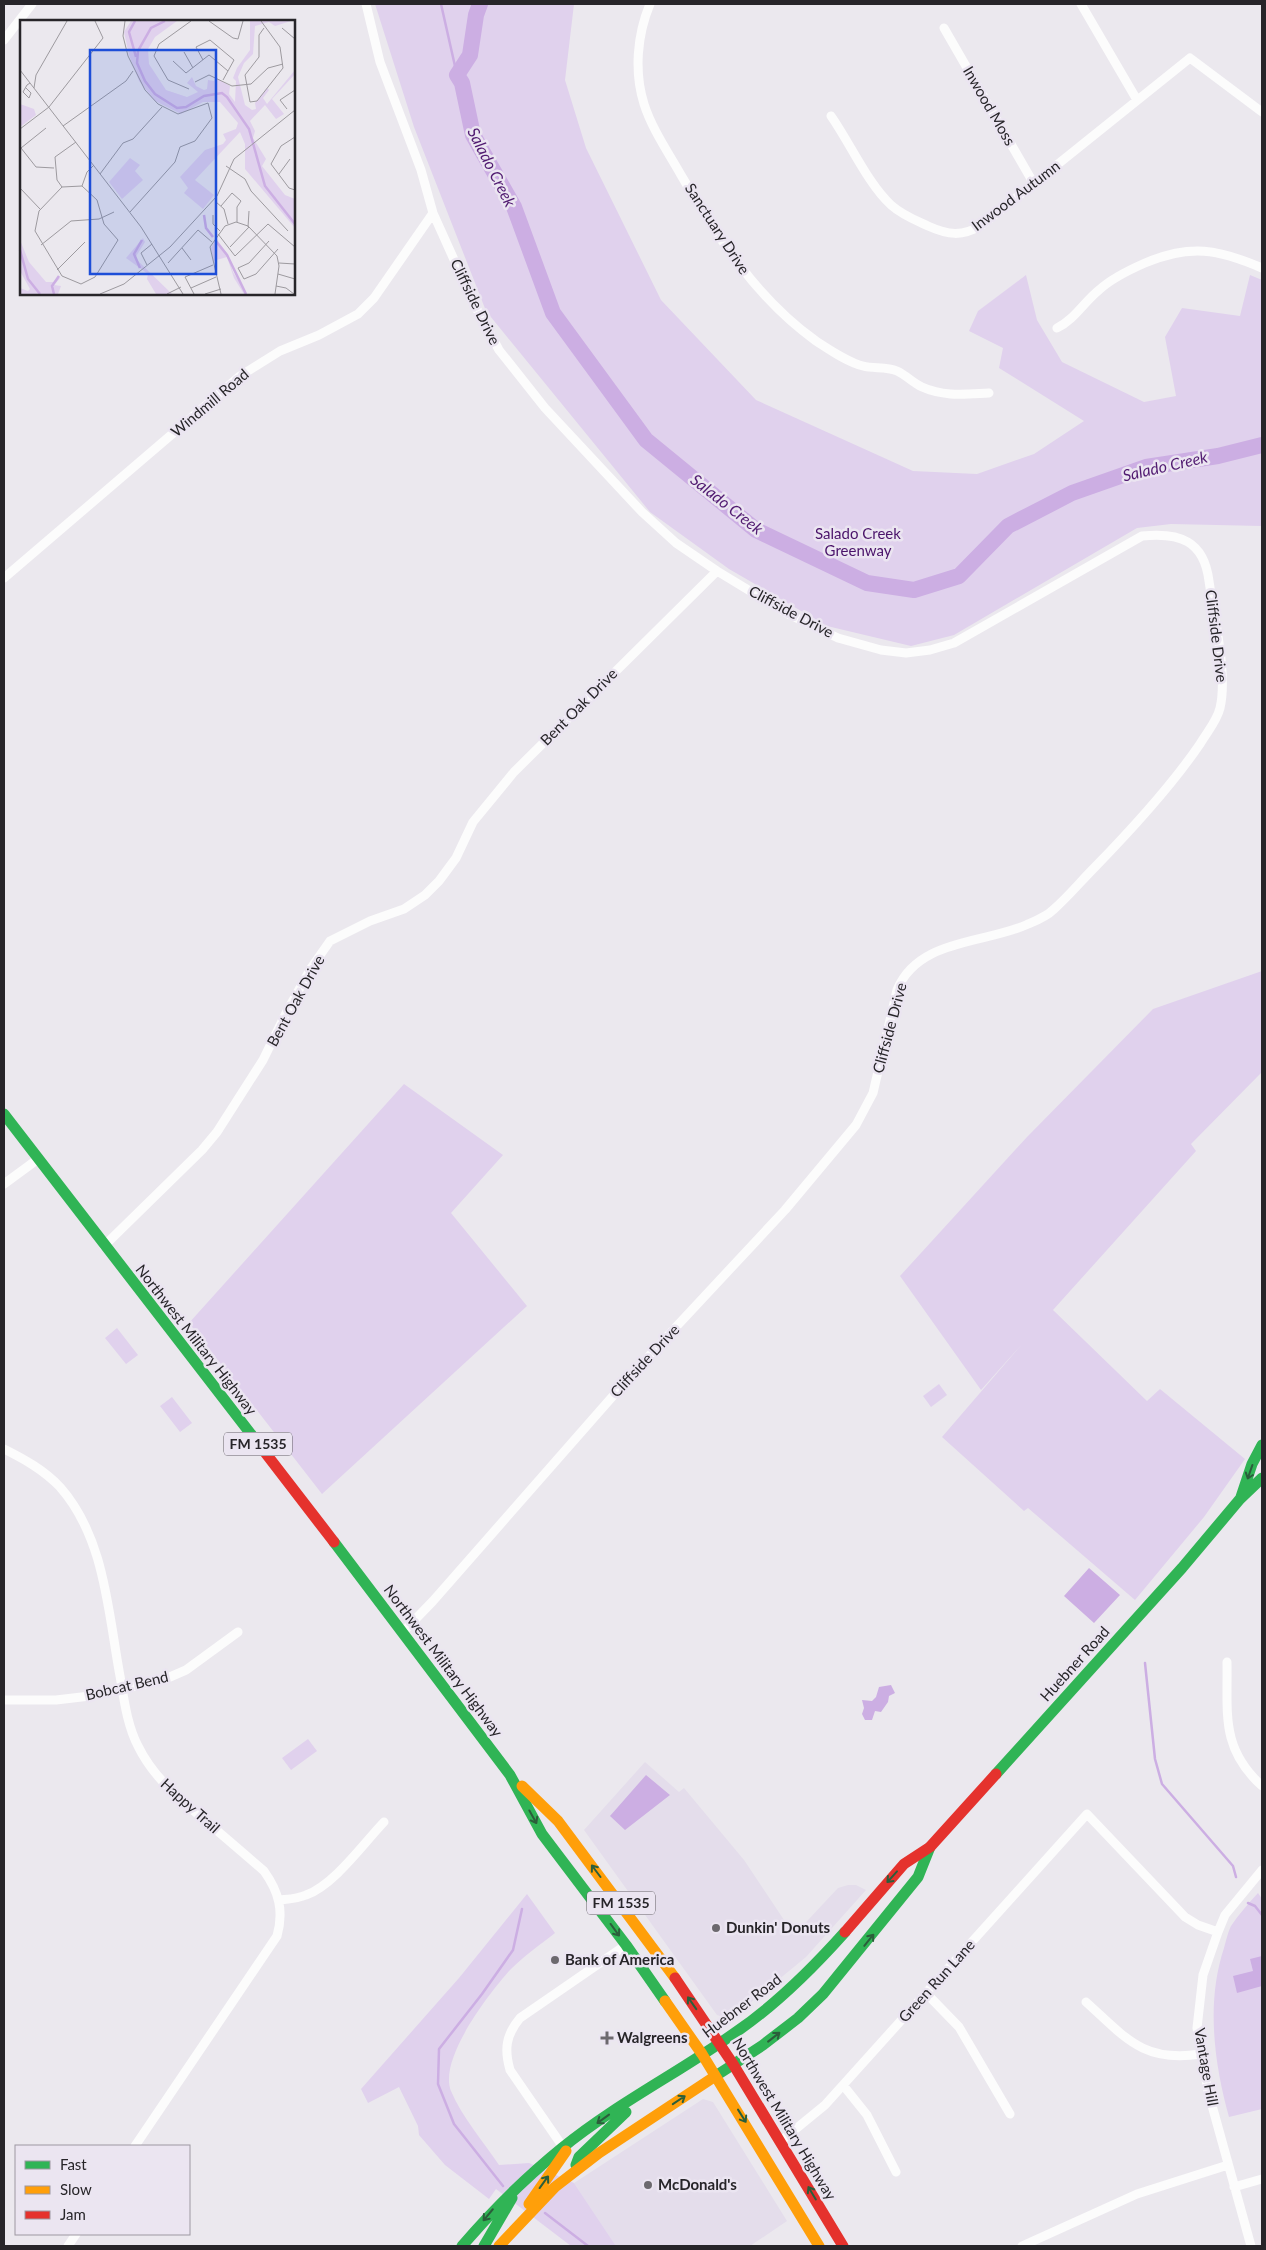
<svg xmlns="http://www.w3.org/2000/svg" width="1266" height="2250" font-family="Lato,sans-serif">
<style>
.built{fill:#e4ddeb}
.green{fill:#e0d1ed}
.water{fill:#ccaee3}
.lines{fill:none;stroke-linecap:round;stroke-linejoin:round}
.stream{stroke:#ccaee3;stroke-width:2.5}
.river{stroke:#ccaee3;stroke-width:16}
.street{stroke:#fcfcfc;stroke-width:9}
.fast{stroke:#30b455;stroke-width:11}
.slow{stroke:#ff9f0a;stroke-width:11}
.jam{stroke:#e5322d;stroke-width:11}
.oneway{stroke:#2b5e3b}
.poi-dot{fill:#6c696e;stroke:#ebe5f1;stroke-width:2}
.labels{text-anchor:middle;stroke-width:5;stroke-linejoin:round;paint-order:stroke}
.shield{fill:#ebe5f1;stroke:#625f65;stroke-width:1}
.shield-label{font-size:14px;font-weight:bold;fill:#272529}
.street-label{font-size:15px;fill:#272529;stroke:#ebe5f1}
.park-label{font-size:15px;fill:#4a136a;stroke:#ebe5f1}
.poi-label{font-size:15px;font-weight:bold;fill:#272529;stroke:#ebe5f1;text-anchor:start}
.water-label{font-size:16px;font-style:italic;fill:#511b71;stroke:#ebe5f1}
.inset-river{fill:none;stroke:#ccaee3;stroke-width:2.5}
.inset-road{fill:none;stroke:#9d9a9f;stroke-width:1}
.view{fill:#1d4ed8;fill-opacity:0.15;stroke:#1d4ed8;stroke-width:2.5}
.inset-edge{fill:none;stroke:#272529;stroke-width:2.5}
</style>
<rect width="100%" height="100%" fill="#ebe8ee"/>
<path class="built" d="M 645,1762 L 679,1792 L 684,1788 L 744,1860 L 794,1935 L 838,1888 L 848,1885 L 856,1885 L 866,1890 L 806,1957 L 733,2017 L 726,2018 L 717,2015 L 584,1830 Z
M 703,2099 L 713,2102 L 787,2221 L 750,2246 L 616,2246 L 574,2183 Z"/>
<path class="green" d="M 375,4 L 574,4 L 565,80 L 586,148 L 661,300 L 756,400 L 913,471 L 977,474 L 1034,454 L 1084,421 L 999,368 L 1003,348 L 969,331 L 978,311 L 1026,275 L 1037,320 L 1062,362 L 1144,402 L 1176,396 L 1165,337 L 1182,308 L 1240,316 L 1250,275 L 1262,280 L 1262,526 L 1171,524 L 1137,528 L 954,635 L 911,646 L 827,626 L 729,569 L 650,512 L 486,311 L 414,127 Z
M 1262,971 L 1262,1072 L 1191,1144 L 1196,1151 L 1053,1310 L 1147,1401 L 1160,1389 L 1245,1459 L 1204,1517 L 1135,1600 L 1028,1508 L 1024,1511 L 942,1437 L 1023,1343 L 981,1390 L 900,1276 L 1027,1137 L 1153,1009 Z
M 404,1084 L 503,1155 L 451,1213 L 527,1306 L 322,1494 L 189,1323 Z
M 117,1328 L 138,1355 L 126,1364 L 105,1338 Z
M 939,1384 L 947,1395 L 931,1407 L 923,1396 Z
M 172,1397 L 192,1423 L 180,1432 L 160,1406 Z
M 308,1739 L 317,1751 L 291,1770 L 282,1758 Z
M 1258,1893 L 1262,1899 L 1262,2109 L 1229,2117 C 1214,2063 1206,2002 1224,1948 C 1226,1941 1228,1932 1231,1926 C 1239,1914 1248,1904 1258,1893 Z
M 527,1894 L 555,1933 C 541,1944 524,1956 511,1969 C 490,1992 438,2059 451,2091 C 462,2117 483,2141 499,2165 L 529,2163 L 574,2183 L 616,2246 L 571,2246 L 496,2189 L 489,2199 L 445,2165 L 419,2135 L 418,2126 L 399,2087 L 368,2103 L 361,2089 L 459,1978 Z"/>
<path class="water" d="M 1089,1568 L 1120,1595 L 1094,1623 L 1064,1596 Z
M 891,1685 L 895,1693 L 889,1696 L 888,1702 L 881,1712 L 875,1711 L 872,1720 L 865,1720 L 862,1714 L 864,1708 L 862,1700 L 872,1701 L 876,1697 L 879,1687 Z
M 646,1775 L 670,1795 L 625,1830 L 610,1816 Z
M 1262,1956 L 1262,1986 L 1237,1993 L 1233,1976 L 1253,1971 L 1250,1959 Z"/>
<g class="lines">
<path class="stream" d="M 441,4 L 457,75
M 1145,1663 L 1155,1759 L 1162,1784 L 1233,1866 L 1236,1877
M 1248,1903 L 1255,1906 L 1262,1915
M 503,2186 L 454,2124 L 438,2084 L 439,2049 L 482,1994 L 513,1950 L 522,1909
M 545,2213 L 588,2246"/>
<path class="river" d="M 480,4 L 476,15 L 470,55 L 457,75 L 462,83 L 473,135 L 514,207 L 553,313 L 646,440 L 756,530 L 867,583 L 914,590 L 959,576 L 1008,526 L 1072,493 L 1146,467 L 1218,456 L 1262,445"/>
<path class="street" d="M 366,4 L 380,62 L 421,170 L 433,213 L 474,304 L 499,350 L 545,408 L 642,512 L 676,543 L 717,571 L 788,614 L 838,638 L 881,650 L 906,653 L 930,650 L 954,643 L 1142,536 C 1180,532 1204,541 1209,581 C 1214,616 1228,675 1220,708 C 1217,721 1207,732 1200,744 C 1170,788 1132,829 1095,867 C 1081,881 1068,897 1053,910 C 1046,917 1035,921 1026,925 C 983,944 918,939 897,990 L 873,1093 L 856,1125 L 785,1210 L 634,1372 L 433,1601 L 403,1632
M 650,4 C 637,35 634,72 644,104 C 652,129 668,152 681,175 C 718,238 756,298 816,341 C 830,350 847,362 863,366 C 874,369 886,366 897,371 C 906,375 913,383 922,387 C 944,397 966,394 989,393
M 1081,4 L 1137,100
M 944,28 L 1034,184
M 4,40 L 32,4
M 831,116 C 850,143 868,184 891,205 C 902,215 915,220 928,226 C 948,235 962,237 982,225 L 1190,58 L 1262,112
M 1057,328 C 1074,320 1084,302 1099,290 C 1112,278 1129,270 1145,263 C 1190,244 1218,249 1262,268
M 4,578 L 240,376 L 280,351 L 319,335 L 358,314 L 374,298 L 433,213
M 4,1184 L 38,1159
M 104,1246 L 202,1150 L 217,1132 L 263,1060 L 286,1013 L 311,968 L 330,941 L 370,921 L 404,909 L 425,895 L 439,881 L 456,858 L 473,822 L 514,772 L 717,571
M 4,1449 C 24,1459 44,1470 60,1487 C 105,1538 108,1612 120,1676 C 124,1699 127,1725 138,1746 C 153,1777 178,1797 203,1819 C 224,1836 244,1854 264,1871 C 279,1892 284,1911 277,1936 L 135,2146
M 1227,1662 C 1228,1713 1220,1748 1262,1786
M 4,1700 L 56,1700 L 90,1696 L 163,1680 L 186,1670 L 238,1632
M 279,1900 C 288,1899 297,1899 306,1895 C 334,1885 363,1844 384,1822
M 926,1993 L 959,2027 L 1010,2114
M 1086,2002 C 1126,2038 1143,2063 1201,2054
M 843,2085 L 867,2115 L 896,2172
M 781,2141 L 825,2105 L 1087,1814 L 1185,1917 L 1198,1925 L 1218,1932
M 565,2150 L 510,2070 C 504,2049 506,2035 520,2018 L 626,1945
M 1234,2187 L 1262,2179
M 68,2246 L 76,2234
M 1022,2246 L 1137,2194 L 1228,2165
M 1251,2246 L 1208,2091 L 1197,2028 L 1203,1975 L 1218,1932 L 1225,1915 L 1262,1870"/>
<path class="fast" d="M 4,1114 L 257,1442
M 1241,1497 L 1252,1464 L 1262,1445
M 334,1542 L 510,1775 L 542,1834 L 626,1945 L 665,2001
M 996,1774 L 1182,1568 L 1240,1499 L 1262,1478
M 714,2077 L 763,2045 L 798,2018 L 823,1994 L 918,1877 L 930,1847
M 576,2165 L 579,2157 L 626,2112
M 462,2246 C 493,2210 525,2178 562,2148 C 616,2104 680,2072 736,2032 C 777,2004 812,1969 845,1932
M 484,2246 L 512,2198"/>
<path class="slow" d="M 522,1786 L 558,1821 L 675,1978
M 665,2001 L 702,2054 L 819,2246
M 529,2204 L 566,2151
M 499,2246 L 555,2187 L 599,2153 L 714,2077"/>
<path class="jam" d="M 257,1442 L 334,1542
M 845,1932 L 904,1864 L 930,1847 L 996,1774
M 675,1978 L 733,2064 L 843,2246"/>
</g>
<defs><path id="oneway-shaft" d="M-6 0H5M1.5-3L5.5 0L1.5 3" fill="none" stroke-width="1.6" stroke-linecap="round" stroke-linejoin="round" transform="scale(1.25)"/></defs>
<g class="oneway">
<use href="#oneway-shaft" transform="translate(1250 1472) rotate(109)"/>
<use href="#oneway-shaft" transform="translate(533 1817) rotate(61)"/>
<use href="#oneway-shaft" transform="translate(596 1871) rotate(-127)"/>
<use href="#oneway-shaft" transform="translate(892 1877) rotate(132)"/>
<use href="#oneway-shaft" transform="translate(615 1930) rotate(54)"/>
<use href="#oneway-shaft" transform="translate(869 1940) rotate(-51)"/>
<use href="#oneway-shaft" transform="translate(692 2003) rotate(-125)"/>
<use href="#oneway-shaft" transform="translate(774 2037) rotate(-38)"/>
<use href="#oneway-shaft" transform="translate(679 2100) rotate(-34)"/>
<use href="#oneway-shaft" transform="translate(742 2116) rotate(58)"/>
<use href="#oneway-shaft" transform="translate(603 2119) rotate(144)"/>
<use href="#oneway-shaft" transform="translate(544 2182) rotate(-54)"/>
<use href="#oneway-shaft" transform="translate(812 2193) rotate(-121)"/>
<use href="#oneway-shaft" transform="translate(488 2215) rotate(130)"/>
</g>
<g class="poi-dot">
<circle cx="716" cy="1928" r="5"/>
<circle cx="555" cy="1960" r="5"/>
<path d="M604.5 2030.5h5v5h5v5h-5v5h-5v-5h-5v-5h5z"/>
<circle cx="648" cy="2185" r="5"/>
</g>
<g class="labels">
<g class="shield">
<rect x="224" y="1432.5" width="68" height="23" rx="4"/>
<rect x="587" y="1891.5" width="68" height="23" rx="4"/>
</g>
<g class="shield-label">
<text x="258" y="1449">FM 1535</text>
<text x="621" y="1908">FM 1535</text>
</g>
<g class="street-label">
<text transform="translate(989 106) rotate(60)" y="5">Inwood Moss</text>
<text transform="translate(1016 196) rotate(-37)" y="5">Inwood Autumn</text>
<text transform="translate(717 229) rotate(57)" y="5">Sanctuary Drive</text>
<text transform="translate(475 302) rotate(64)" y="5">Cliffside Drive</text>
<text transform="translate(210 403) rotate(-40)" y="5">Windmill Road</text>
<text transform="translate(791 612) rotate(28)" y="5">Cliffside Drive</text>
<text transform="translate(1216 636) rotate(83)" y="5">Cliffside Drive</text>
<text transform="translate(579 707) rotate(-45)" y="5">Bent Oak Drive</text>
<text transform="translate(296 1001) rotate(-61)" y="5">Bent Oak Drive</text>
<text transform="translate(890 1028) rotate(-75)" y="5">Cliffside Drive</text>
<text transform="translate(196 1340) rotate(52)" y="5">Northwest Military Highway</text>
<text transform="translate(645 1361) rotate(-47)" y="5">Cliffside Drive</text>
<text transform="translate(443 1661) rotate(53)" y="5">Northwest Military Highway</text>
<text transform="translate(1075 1664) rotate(-48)" y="5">Huebner Road</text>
<text transform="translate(127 1686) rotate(-13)" y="5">Bobcat Bend</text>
<text transform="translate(190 1806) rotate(42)" y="5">Happy Trail</text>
<text transform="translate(937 1981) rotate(-48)" y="5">Green Run Lane</text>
<text transform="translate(742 2006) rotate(-37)" y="5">Huebner Road</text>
<text transform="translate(1206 2067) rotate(80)" y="5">Vantage Hill</text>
<text transform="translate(784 2119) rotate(59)" y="5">Northwest Military Highway</text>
</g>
<g class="park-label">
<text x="858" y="539">Salado Creek<tspan x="858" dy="17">Greenway</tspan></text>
</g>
<g class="poi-label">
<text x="726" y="1933">Dunkin' Donuts</text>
<text x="565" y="1965">Bank of America</text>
<text x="617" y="2043">Walgreens</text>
<text x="658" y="2190">McDonald's</text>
</g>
<g class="water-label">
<text transform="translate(492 167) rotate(63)" y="6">Salado Creek</text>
<text transform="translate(1165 466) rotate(-13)" y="6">Salado Creek</text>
<text transform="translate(727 504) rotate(38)" y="6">Salado Creek</text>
</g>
</g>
<g transform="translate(20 20)">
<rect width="275" height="275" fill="#ebe8ee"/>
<path d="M 111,1 L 157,1 L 135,17 L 128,29 L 129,44 L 146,70 L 167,77 L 178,72 L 167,63 L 172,57 L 176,66 L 184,70 L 187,69 L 188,60 L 194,61 L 195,57 L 210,66 L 209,74 L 215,82 L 216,61 L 213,58 L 217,48 L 230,30 L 230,1 L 271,1 L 255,6 L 249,2 L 235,6 L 233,34 L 224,43 L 218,57 L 225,85 L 232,90 L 236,89 L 235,83 L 247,68 L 249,70 L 243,78 L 247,84 L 275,50 L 275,54 L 252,79 L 264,94 L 256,99 L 245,85 L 230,101 L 235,111 L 233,118 L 246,139 L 242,146 L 265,175 L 275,179 L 275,208 L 225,149 L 225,124 L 220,112 L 175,160 L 194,175 L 183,189 L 164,173 L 168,168 L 160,157 L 185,130 L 203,124 L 206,120 L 203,114 L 216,109 L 218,103 L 200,82 L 183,82 L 161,94 L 135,81 L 119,61 L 109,35 L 104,12 ZM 0,84 L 14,89 L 16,95 L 0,107 ZM 110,138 L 120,145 L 115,151 L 123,160 L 102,179 L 89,162 ZM 123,218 L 125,222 L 115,238 L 152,274 L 136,274 L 127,259 L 128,254 L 106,238 ZM 196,218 L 208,235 L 213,252 L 227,274 L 224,274 L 214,258 L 207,237 L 193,241 L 191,228 ZM 0,220 L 9,242 L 26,262 L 34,262 L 41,257 L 34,265 L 41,266 L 38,274 L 0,274 L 0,268 L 8,271 L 10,269 L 0,251 Z" fill="#e0d1ed"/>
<path class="inset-river" d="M 115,1 L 109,12 L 116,37M 145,1 L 131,8 L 118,31 L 117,43 L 125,61 L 135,74 L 157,88 L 166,87 L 184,76 L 202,73 L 207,77 L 229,109 L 245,166 L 275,204M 184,195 L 186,208 L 193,217M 195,220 L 207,235 L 226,274M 0,230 L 8,259 L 20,274M 120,248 L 114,234 L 122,220M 34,274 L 32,266 L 39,256"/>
<path class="inset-road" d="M 105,1 L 103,16 L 108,36 L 125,70 L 138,84 L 158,94 L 188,83 L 192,98 L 175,121 L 160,127 L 155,142 L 110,192M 189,1 L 213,18 L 218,19M 241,1 L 260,27 L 263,48 L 237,81 L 230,82 L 225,55 L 239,37 L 239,15 L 244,8M 262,8 L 275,19M 218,19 L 223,1M 164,32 L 173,48M 183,40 L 176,27 L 190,20 L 214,40 L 203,60M 153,41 L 166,53 L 189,35 L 208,51M 0,50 L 121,207 L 163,274M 175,62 L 189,55 L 212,66 L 231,64 L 248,48 L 263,44M 6,68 L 11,73 L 9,78 L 3,72 L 7,65 L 10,63M 14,68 L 16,55 L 47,1M 169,69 L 148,60 L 134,36 L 139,24 L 171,1M 29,87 L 83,18 L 75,1M 267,89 L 260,80 L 275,70M 43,106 L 106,61 L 113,51M 26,108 L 1,128 L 16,147 L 34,148M 0,109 L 29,87M 275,117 L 261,126 L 251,144 L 269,168 L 275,170M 206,146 L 225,159 L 231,171 L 268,211M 80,154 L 103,123 L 113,119 L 142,87M 259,154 L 270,139M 42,167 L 19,191 L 15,211 L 42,256 L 61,264 L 75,257 L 98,220 L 84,204 L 77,180 L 62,166M 42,167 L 37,160 L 35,137 L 56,122M 42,167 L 62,166 L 67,152 L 74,145M 0,168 L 20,189M 196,182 L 204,189 L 208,204M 201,186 L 212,173 L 221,181 L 217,187 L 217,202M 193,195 L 193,204 L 200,211M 228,207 L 229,191M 198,214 L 215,236 L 248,204 L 275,227M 249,221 L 229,243 L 218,248 L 224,259 L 236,254 L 258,229M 21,225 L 51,201 L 79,199 L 94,192M 210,227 L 229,207M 162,228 L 171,240M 148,243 L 178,210 L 192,222M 259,243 L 275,244M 127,245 L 121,233 L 132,224M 37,250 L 65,222M 258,254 L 275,259M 256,266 L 266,268 L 274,274M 171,268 L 196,257M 80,274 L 104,264 L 150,227 L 197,176 L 214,139 L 275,90M 147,274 L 161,267M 174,274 L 165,257 L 193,245M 185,274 L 201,269M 201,274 L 190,227 L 205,206 L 216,202 L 228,206 L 257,236 L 259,246 L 255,274"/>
<path class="view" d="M 70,30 L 196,30 L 196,254 L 70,254 Z"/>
<rect width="275" height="275" class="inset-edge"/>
</g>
<rect width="1266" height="2250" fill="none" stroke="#272529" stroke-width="10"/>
<rect x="15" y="2145" width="175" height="90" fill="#ebe5f1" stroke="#9d98a1"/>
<rect x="25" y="2161" width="25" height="8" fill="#30b455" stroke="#9d98a1"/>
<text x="60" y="2170" font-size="15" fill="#272529">Fast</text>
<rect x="25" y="2186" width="25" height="8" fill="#ff9f0a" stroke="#9d98a1"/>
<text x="60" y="2195" font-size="15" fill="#272529">Slow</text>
<rect x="25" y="2211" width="25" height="8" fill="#e5322d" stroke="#9d98a1"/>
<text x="60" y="2220" font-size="15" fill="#272529">Jam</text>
</svg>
